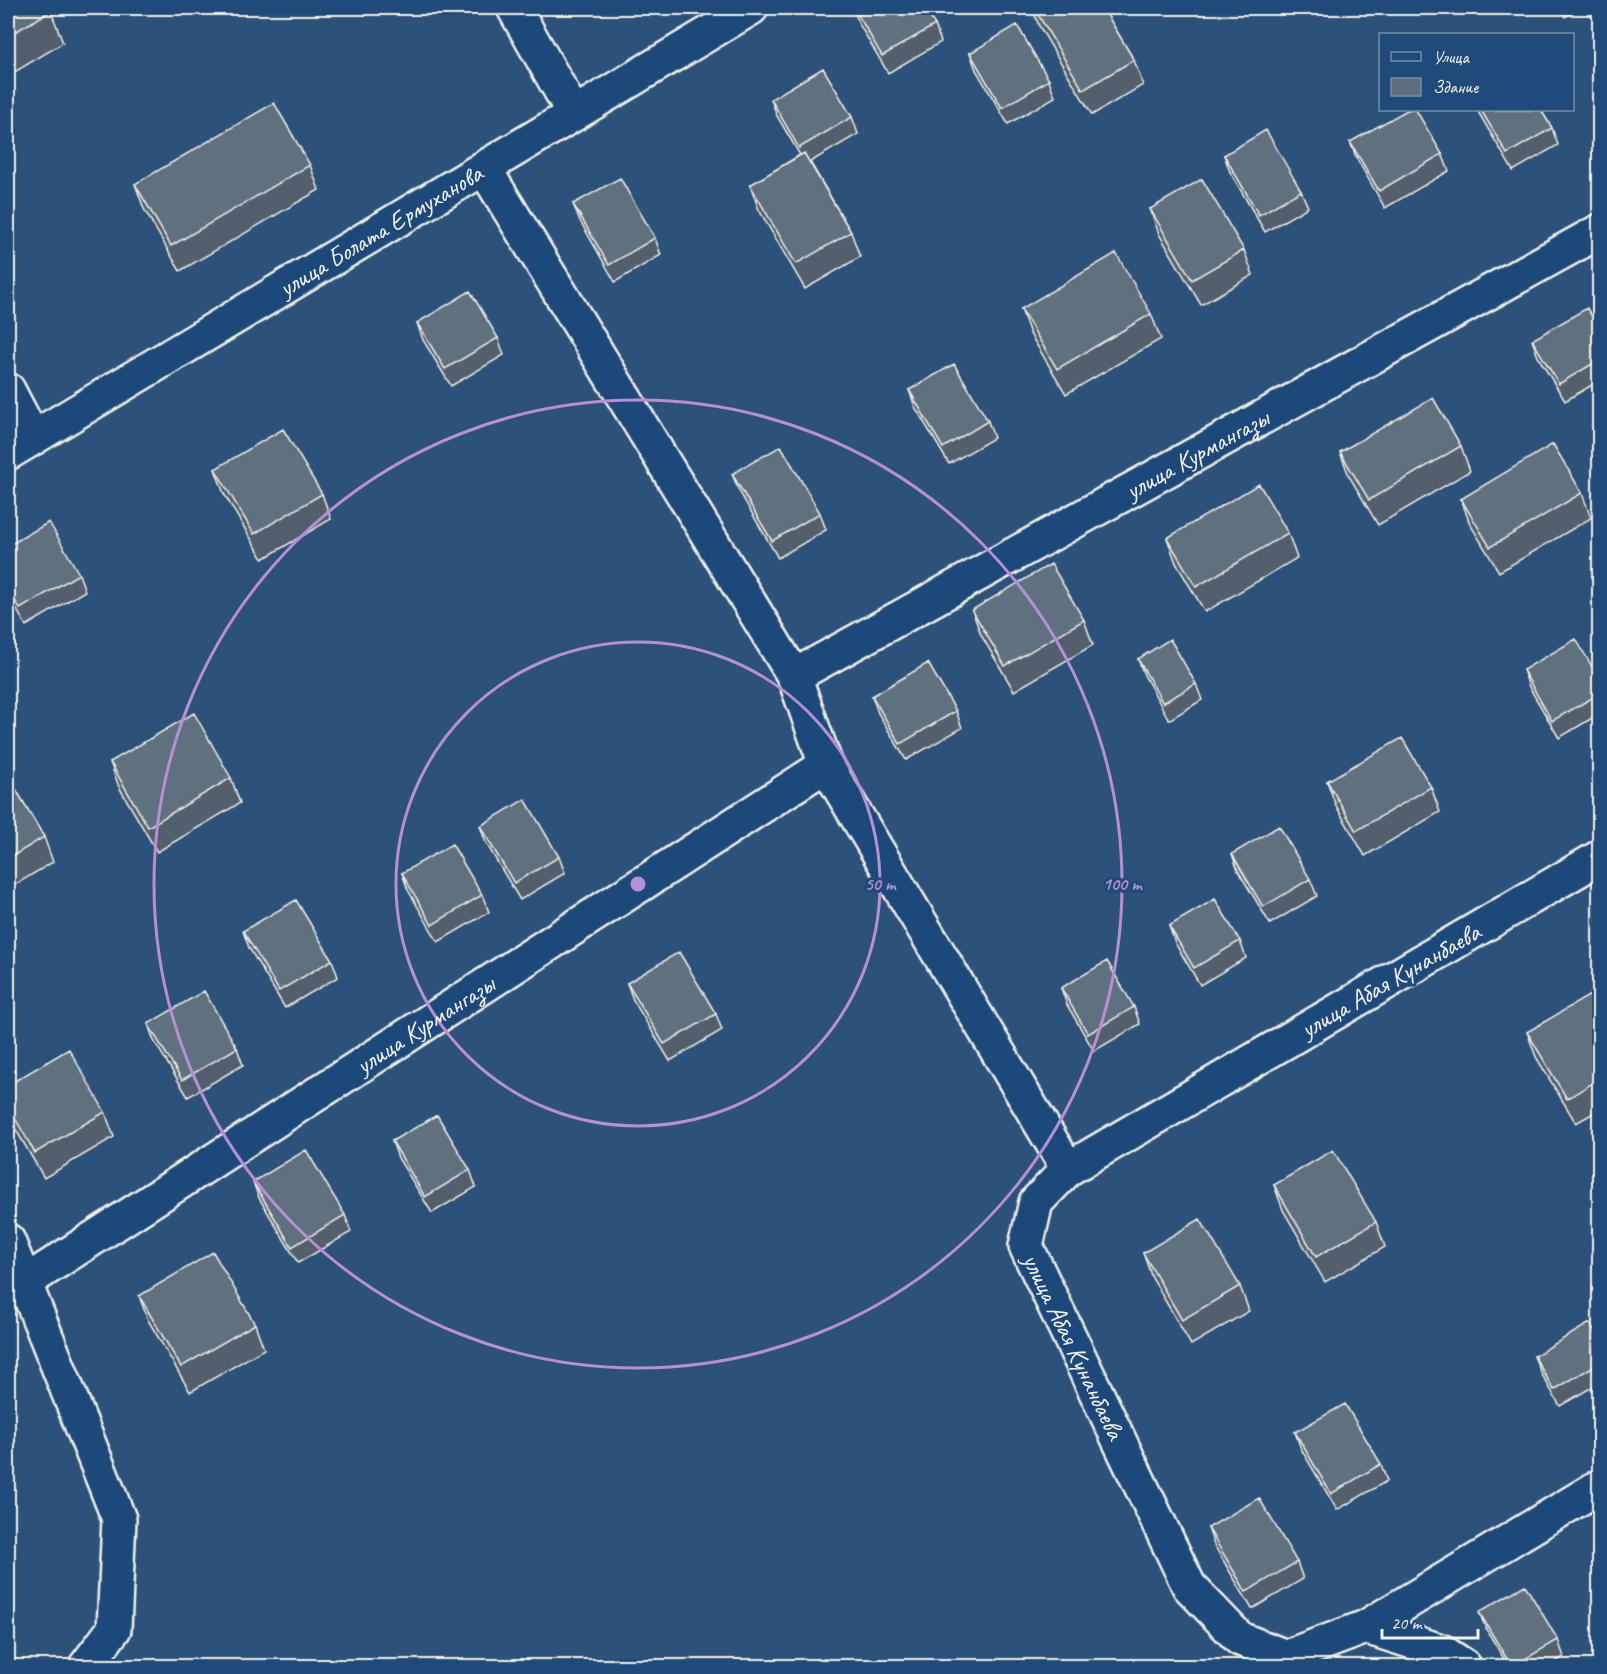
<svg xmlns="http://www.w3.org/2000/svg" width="1607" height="1674" font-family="Caveat,sans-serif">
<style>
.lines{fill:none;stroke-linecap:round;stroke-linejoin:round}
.street-casing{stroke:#f4f1e8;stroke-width:38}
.street{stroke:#1f4a7a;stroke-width:33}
.wall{fill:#525f6d;stroke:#f4f1e8;stroke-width:1.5}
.building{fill:#5f6f7f;stroke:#f4f1e8;stroke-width:1.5}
.ring{fill:none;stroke:#b88ed4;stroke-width:3}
.labels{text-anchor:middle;stroke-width:6;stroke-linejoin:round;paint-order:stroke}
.street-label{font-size:26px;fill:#f4f1e8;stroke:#1f4a7a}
.centre{fill:#b88ed4;stroke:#1f4a7a;stroke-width:3}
.ring-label{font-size:18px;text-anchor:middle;font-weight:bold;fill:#b88ed4;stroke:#1f4a7a;stroke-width:6;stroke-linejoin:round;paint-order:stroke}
</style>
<rect width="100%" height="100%" fill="#2c517b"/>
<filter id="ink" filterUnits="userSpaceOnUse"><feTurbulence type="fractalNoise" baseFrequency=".0167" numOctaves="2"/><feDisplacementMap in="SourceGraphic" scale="12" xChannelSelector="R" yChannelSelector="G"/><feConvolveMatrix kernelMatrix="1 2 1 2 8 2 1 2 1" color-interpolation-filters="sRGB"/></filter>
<g filter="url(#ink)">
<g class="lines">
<g class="street-casing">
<g id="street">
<path d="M 514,8 L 574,114"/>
<path d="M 484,168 L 794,676 L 826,765 L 1068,1169"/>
<path d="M 8,390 L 33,438"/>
<path id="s1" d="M 8,453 L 751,8"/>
<path id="s2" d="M 794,676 L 1600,231"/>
<path id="s3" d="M 1600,857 L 1068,1169 L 1036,1202 L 1026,1246 L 1189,1586 L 1240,1639 L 1286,1657 L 1366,1627 L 1600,1486"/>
<path d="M 8,1241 L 119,1519 L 114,1629 L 86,1666"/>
<path id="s4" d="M 24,1283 L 826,765"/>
<path d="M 1366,1627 L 1441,1651 L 1464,1666"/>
</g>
</g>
<use href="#street" class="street"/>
</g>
<path class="wall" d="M 8,8 L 51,11 L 63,43 L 8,76 Z
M 853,8 L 935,25 L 941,42 L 888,73 L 859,24 Z
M 1032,8 L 1103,8 L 1134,60 L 1143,85 L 1092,115 L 1039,26 Z
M 1560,8 L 1581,8 L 1565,17 Z
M 970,53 L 1049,80 L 1055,97 L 1008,124 L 976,70 Z
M 771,99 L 852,117 L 858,134 L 810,162 L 851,232 L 860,257 L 805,289 L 759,210 L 750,185 L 800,155 L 777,116 Z
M 1477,110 L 1541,110 L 1552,128 L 1558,145 L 1513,171 Z
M 1350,142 L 1442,154 L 1449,171 L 1385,208 L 1357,159 Z
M 1224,155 L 1301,191 L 1308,207 L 1265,232 L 1230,172 Z
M 310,165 L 319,190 L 180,271 L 144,209 L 135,184 Z
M 573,204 L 655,238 L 661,255 L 615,282 L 580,221 Z
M 1150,209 L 1244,250 L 1253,275 L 1201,305 L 1159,234 Z
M 1021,309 L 1151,314 L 1161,339 L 1066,394 L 1030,334 Z
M 417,323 L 498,338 L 504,355 L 451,386 L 423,340 Z
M 1599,329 L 1599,381 L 1565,401 L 1538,357 L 1532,340 Z
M 909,390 L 988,421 L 994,438 L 949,464 L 915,407 Z
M 1461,446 L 1470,471 L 1378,525 L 1349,476 L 1340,452 Z
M 215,469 L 322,494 L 331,519 L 263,559 L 224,494 Z
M 732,474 L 820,513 L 826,530 L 778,558 L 739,491 Z
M 1582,493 L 1591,518 L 1499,572 L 1470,524 L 1461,499 Z
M 1288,533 L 1297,558 L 1205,612 L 1176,563 L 1167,538 Z
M 8,546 L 79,574 L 85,591 L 26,626 L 8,594 Z
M 972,610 L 1084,620 L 1093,645 L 1014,691 L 981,635 Z
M 1138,659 L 1196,684 L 1202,700 L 1169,720 L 1144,675 Z
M 1523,670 L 1599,679 L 1599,714 L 1559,738 L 1529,687 Z
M 872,696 L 956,711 L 962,728 L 906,760 L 878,713 Z
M 110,762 L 231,778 L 240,803 L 157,852 L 119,787 Z
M 8,776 L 44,837 L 53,862 L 8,889 Z
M 1327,781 L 1431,787 L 1440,812 L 1365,856 L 1336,806 Z
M 480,826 L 559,857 L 565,873 L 520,900 L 486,843 Z
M 1232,854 L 1310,879 L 1317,896 L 1270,924 L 1238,871 Z
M 402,873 L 482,895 L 489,912 L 438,942 L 408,890 Z
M 1169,926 L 1240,941 L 1246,958 L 1200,985 L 1175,943 Z
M 243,931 L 332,960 L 338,977 L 285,1008 L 249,948 Z
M 627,983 L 716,1014 L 722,1030 L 670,1061 L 633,1000 Z
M 1061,988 L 1134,1007 L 1140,1024 L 1094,1051 L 1067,1005 Z
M 1599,1011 L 1599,1110 L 1576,1123 L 1536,1057 L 1527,1032 Z
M 148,1024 L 237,1048 L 243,1065 L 188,1097 L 154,1041 Z
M 8,1085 L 105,1112 L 114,1137 L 44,1178 L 8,1116 Z
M 392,1141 L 470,1170 L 476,1187 L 432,1213 L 398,1158 Z
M 253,1182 L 345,1215 L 351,1232 L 298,1263 L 259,1198 Z
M 1274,1185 L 1376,1222 L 1385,1247 L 1325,1282 L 1283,1210 Z
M 1143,1253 L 1240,1286 L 1249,1311 L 1191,1345 L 1152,1278 Z
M 139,1296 L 255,1324 L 264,1349 L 190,1392 L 148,1320 Z
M 1599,1339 L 1599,1383 L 1560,1406 L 1541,1373 L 1534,1356 Z
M 1295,1432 L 1381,1464 L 1387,1481 L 1337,1510 L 1301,1449 Z
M 1208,1528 L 1297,1562 L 1303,1579 L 1252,1609 L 1214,1545 Z
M 1479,1612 L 1558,1640 L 1564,1657 L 1548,1666 L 1508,1666 L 1486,1629 Z"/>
<path class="building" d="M 8,8 L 49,8 L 51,11 L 8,36 Z
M 854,8 L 924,8 L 935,25 L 882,56 Z
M 1034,8 L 1103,8 L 1134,60 L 1083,90 Z
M 1017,25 L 1049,80 L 1002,108 L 970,53 Z
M 823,68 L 852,117 L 799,148 L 771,99 Z
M 274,103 L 310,165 L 171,246 L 135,184 Z
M 1407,110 L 1416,110 L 1442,154 L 1379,191 L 1350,142 Z
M 1481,110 L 1541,110 L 1552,128 L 1507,154 Z
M 1266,130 L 1301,191 L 1259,215 L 1224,155 Z
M 804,153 L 851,232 L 796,264 L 750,185 Z
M 620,178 L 655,238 L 609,265 L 573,204 Z
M 1202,179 L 1244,250 L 1192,280 L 1150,209 Z
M 1116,253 L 1151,314 L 1057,369 L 1021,309 Z
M 470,291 L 498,338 L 445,369 L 417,323 Z
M 1587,308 L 1599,329 L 1599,360 L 1559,384 L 1532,340 Z
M 954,364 L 988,421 L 943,448 L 909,390 Z
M 1433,398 L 1461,446 L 1369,500 L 1340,452 Z
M 283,429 L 322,494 L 254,534 L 215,469 Z
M 1553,444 L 1582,493 L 1490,547 L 1461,499 Z
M 781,446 L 820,513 L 772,541 L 732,474 Z
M 1259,484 L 1288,533 L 1196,587 L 1167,538 Z
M 49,522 L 79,574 L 20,609 L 8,588 L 8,546 Z
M 1051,564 L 1084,620 L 1005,666 L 972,610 Z
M 1170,639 L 1196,684 L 1163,703 L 1138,659 Z
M 1576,639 L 1599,679 L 1599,694 L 1552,721 L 1523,670 Z
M 928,663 L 956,711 L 900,744 L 872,696 Z
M 194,713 L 231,778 L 148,827 L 110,762 Z
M 1402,738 L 1431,787 L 1356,831 L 1327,781 Z
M 8,776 L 44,837 L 8,859 Z
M 525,799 L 559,857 L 514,883 L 480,826 Z
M 1279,826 L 1310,879 L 1263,907 L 1232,854 Z
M 452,844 L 482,895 L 432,925 L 402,873 Z
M 1215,899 L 1240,941 L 1194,968 L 1169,926 Z
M 296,900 L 332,960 L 279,991 L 243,931 Z
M 679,952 L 716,1014 L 664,1044 L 627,983 Z
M 1107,961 L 1134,1007 L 1088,1034 L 1061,988 Z
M 204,991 L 237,1048 L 182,1080 L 148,1024 Z
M 1590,995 L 1599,1011 L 1599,1079 L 1567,1099 L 1527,1032 Z
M 69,1049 L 105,1112 L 35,1153 L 8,1106 L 8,1085 Z
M 437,1115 L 470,1170 L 425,1197 L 392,1141 Z
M 306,1150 L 345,1215 L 292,1247 L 253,1182 Z
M 1333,1150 L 1376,1222 L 1316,1257 L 1274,1185 Z
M 1200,1219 L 1240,1286 L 1182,1320 L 1143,1253 Z
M 213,1252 L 255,1324 L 181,1367 L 139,1296 Z
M 1590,1323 L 1599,1339 L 1599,1363 L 1554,1390 L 1534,1356 Z
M 1345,1404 L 1381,1464 L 1331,1494 L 1295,1432 Z
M 1259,1498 L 1297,1562 L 1246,1592 L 1208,1528 Z
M 1525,1585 L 1558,1640 L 1513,1666 L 1511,1666 L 1479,1612 Z"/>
</g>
<g class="ring">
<circle cx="638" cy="884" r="242"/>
<circle cx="638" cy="884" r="484"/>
</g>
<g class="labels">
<g class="street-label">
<text dy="9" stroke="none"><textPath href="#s1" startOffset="434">улица Болата Ермуханова</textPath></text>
<text dy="9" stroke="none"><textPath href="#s2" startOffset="460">улица Курмангазы</textPath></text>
<text transform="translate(1390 980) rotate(-30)" y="9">улица Абая Кунанбаева</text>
<text dy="9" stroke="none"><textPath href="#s4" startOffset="477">улица Курмангазы</textPath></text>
<text dy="9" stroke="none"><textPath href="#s3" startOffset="819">улица Абая Кунанбаева</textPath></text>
</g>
</g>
<circle cx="638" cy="884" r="9" class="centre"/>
<g class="ring-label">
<text x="880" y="890">50 m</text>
<text x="1122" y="890">100 m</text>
</g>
<rect width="1607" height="1674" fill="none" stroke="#1f4a7a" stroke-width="30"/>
<rect x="15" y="15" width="1577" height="1644" fill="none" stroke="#f4f1e8" stroke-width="2" filter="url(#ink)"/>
<rect x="1379" y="33" width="195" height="78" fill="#1f4a7a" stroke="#748da6" stroke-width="1.5"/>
<rect x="1391" y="52" width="30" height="9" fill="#1f4a7a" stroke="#748da6" stroke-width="1.5"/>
<text x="1433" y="63" font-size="18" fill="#f4f1e8">Улица</text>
<rect x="1391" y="78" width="30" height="18" fill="#5f6f7f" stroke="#748da6" stroke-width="1.5"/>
<text x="1433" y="93" font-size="18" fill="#f4f1e8">Здание</text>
<path d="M1382 1629v9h96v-9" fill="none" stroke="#f4f1e8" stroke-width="3"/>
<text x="1391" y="1629" font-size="18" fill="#f4f1e8" stroke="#1f4a7a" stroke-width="4.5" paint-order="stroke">20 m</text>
</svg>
